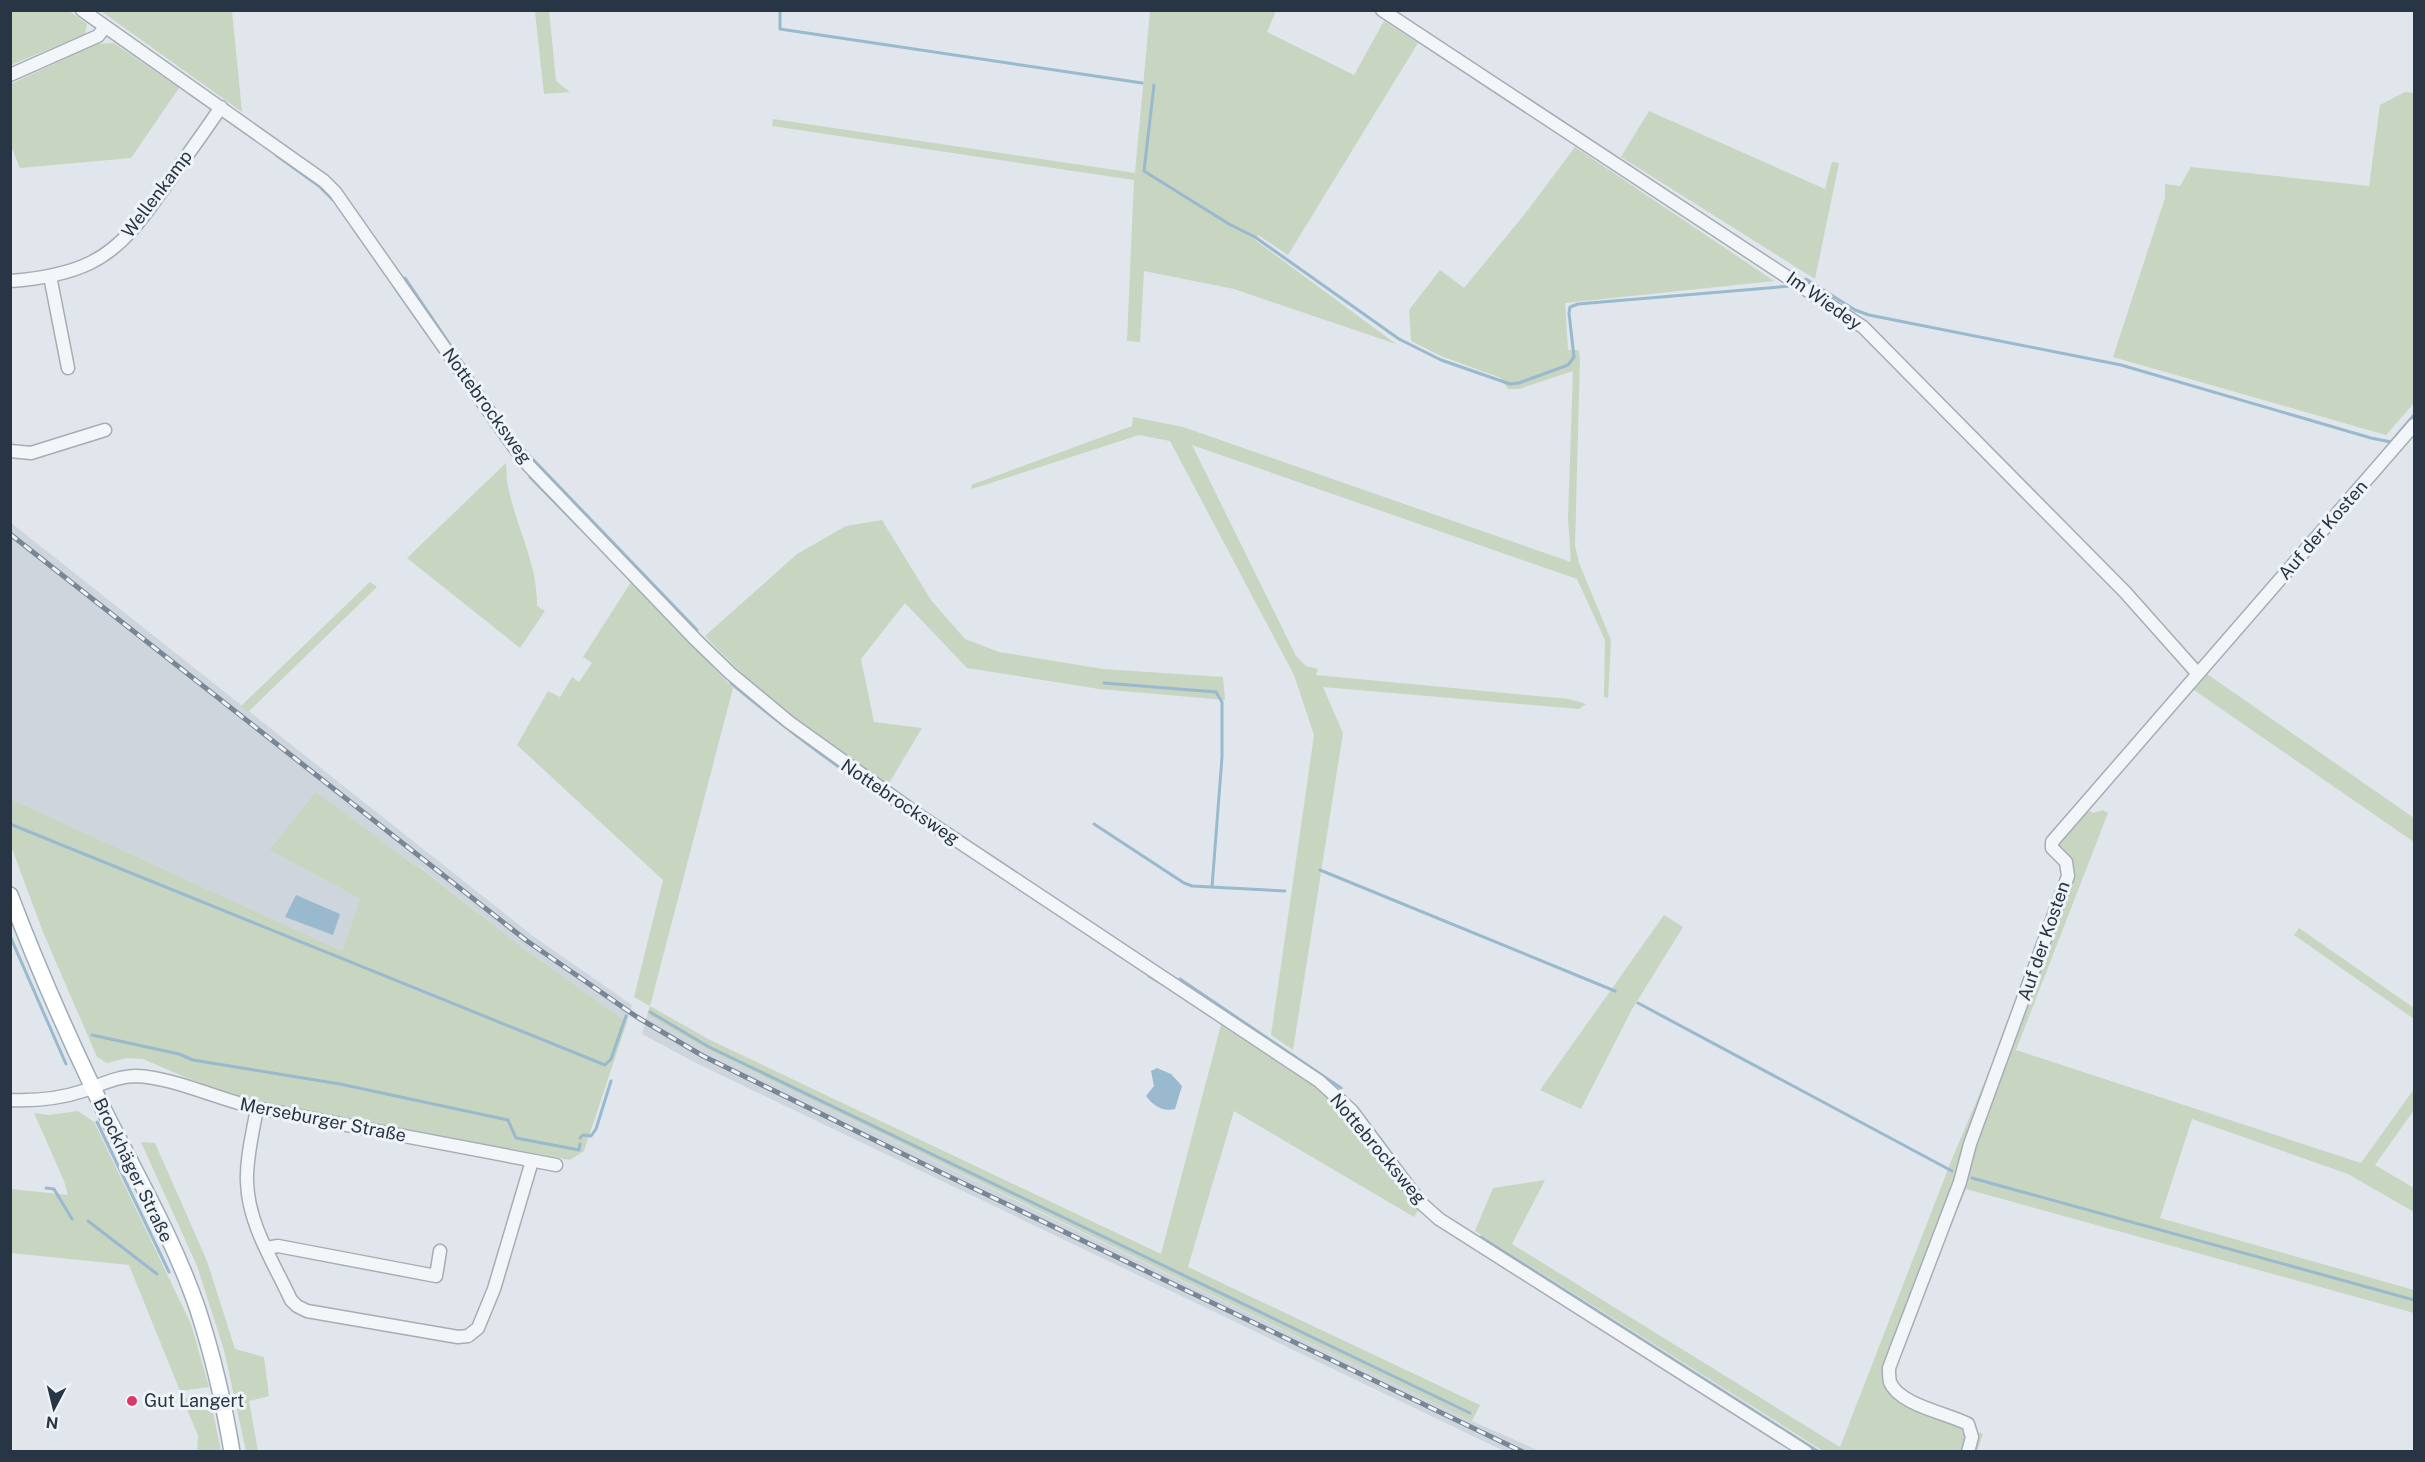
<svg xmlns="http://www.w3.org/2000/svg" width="2425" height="1462" font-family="'Public Sans',sans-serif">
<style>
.built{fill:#ced5dd}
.green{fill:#c8d5c1}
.water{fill:#98b9ce}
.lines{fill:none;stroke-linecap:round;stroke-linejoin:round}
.stream{stroke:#98b9ce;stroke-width:3}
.minor-casing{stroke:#a5adb6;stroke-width:15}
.major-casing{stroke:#9eabb8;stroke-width:18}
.minor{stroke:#f3f6f8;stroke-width:12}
.major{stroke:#fff;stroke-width:15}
.rail-casing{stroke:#788796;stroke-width:5}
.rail{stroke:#f0f4f8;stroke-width:3;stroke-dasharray:9;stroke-linecap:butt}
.poi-dot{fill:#db3a66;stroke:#f0f4f8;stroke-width:2}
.labels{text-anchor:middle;stroke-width:6;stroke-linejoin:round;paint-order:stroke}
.street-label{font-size:18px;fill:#273544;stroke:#f0f4f8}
.poi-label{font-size:18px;fill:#273544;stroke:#f0f4f8;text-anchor:start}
</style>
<rect width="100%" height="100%" fill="#e0e6eb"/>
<path class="built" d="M 10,522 L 533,936 L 632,1005 L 627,1022 L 523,948 L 419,866 L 411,863 L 316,793 L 269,850 L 360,899 L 342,951 L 11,799 Z
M 647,1015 L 706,1049 L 1054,1219 L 1472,1421 L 1540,1451 L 1504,1451 L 696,1063 L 642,1034 Z"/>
<path class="green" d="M 11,10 L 69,11 L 87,24 L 85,34 L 11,65 Z
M 101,11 L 232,11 L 242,112 Z
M 535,11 L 549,11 L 556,81 L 570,92 L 544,94 Z
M 1150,11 L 1276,11 L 1267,32 L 1354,75 L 1384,21 L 1418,43 L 1288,255 L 1258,235 L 1255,240 L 1396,344 L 1234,289 L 1144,271 L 1140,342 L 1127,341 L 1134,180 L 772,126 L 773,119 L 1135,173 Z
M 114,43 L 179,88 L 131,158 L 20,168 L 11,146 L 11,84 L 97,44 Z
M 2405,92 L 2414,93 L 2414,403 L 2386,435 L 2113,357 L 2165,198 L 2165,184 L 2180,186 L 2191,167 L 2369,186 L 2380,105 Z
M 1649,111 L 1825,189 L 1832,162 L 1839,163 L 1815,279 L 1621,157 Z
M 1575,147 L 1774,281 L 1565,303 L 1568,350 L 1579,350 L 1580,359 L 1575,545 L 1579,563 L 1611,640 L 1608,698 L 1604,697 L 1605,640 L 1577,579 L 1192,445 L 1296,656 L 1306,666 L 1318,669 L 1316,675 L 1569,699 L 1586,704 L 1579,709 L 1323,687 L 1343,733 L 1293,1050 L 1271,1035 L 1314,735 L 1294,675 L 1170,441 L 1139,435 L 972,489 L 971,485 L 1132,426 L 1133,417 L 1183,427 L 1571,562 L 1568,518 L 1573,371 L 1519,389 L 1508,389 L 1501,378 L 1441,356 L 1411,341 L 1409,310 L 1440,270 L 1464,288 L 1524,215 Z
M 506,463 C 507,471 506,479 508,487 C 516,527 538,564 537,606 L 545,611 L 520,648 L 407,558 Z
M 882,520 L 931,600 L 965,639 L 999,652 L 1103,669 L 1223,677 L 1225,700 L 1099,689 L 967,668 L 905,603 L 861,659 L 874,722 L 922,728 L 888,785 C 822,742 759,694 705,636 L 797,554 L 846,526 Z
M 370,582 L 377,587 L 248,712 L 241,706 Z
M 631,582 L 733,688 L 650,1006 L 710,1040 L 1161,1254 L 1221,1025 L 1312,1085 L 1336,1104 L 1418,1210 L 1414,1217 L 1234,1111 L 1188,1267 L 1480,1405 L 1472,1421 L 706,1049 L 647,1015 L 650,1006 L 634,997 L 663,880 L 517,745 L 548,691 L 560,697 L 572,677 L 579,682 L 592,663 L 583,657 Z
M 2207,674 L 2414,818 L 2414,842 L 2194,690 Z
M 316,792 L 411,863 L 418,866 L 523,948 L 627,1022 L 584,1151 L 570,1160 L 257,1101 L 201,1084 L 143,1059 L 127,1058 L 107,1063 L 97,1057 L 43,932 L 11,846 L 11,799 L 342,951 L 360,899 L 269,850 Z
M 2085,808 L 2093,813 L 2103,810 L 2108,813 L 2016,1050 L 2361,1163 L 2414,1089 L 2414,1110 L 2375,1165 L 2414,1188 L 2414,1212 L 2348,1174 L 2192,1119 L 2160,1218 L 2414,1290 L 2414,1313 L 1966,1189 L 1926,1286 L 1884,1367 L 1905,1403 L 1983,1434 L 1977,1451 L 1823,1451 L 1475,1231 L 1493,1188 L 1545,1180 L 1512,1244 L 1840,1447 L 1952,1159 L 1996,1055 L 2003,1058 L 2071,876 L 2057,848 L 2057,841 Z
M 1664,915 L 1683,927 L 1631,1011 L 1581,1109 L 1540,1090 Z
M 2299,928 L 2414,1008 L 2414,1019 L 2294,935 Z
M 78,1111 L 94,1122 L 191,1324 L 209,1387 L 180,1391 L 129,1265 L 11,1253 L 11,1189 L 68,1195 L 64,1181 L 34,1113 L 49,1115 Z
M 141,1142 L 155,1143 L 207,1261 L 235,1349 L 264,1357 L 269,1396 L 249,1401 L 258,1451 L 246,1451 L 224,1350 L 197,1266 Z
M 182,1398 L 210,1398 L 221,1451 L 197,1451 L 198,1435 Z"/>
<path class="water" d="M 296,895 L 340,914 L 333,935 L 285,917 Z
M 1157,1068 L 1171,1074 L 1182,1086 L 1175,1109 C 1162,1112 1154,1106 1146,1096 L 1154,1086 L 1151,1071 Z"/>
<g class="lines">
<path class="stream" d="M 780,10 L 780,29 L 1142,83
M 1154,85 L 1144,171 L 1229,224 L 1255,237 L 1399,339 L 1441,360 L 1510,384 L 1519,383 L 1568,365 L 1574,357 L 1569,313 L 1570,307 L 1578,304 L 1791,286
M 276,155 L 319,186 L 333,200
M 405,278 L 476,383
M 1806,279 L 1855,310 L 1869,315 L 2121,365 L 2371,438 L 2391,442 L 2414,415
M 395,288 L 520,465
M 524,450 L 697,630
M 530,477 L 579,527
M 731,683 C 789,732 844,772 906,814
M 1104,683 L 1216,692 L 1222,702 L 1222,757 L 1212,887
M 10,824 L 605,1065 L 611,1059 L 626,1016
M 1094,824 L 1184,883 L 1192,886 L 1285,891
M 1320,870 L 1615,991
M 10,936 L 66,1064
M 1149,976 L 1169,988
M 1180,979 L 1341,1088
M 1638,1003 L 1952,1171
M 650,1012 L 709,1047 L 1470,1413
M 92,1035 L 179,1054 L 193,1060 L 340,1084 L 508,1120 L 516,1138 L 579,1150 L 580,1144
M 97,1122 L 169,1272
M 580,1138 L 583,1135 L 591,1136 L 596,1129 L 611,1081
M 1972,1178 L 2414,1300
M 46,1188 L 54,1189 L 72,1219
M 88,1221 L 157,1274
M 1481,1237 L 1819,1452"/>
<g class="minor-casing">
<path id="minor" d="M 82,10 L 324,181 L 335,192 L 514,447 L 529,466 L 696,640 L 730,673 L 789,722 L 920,816 L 1319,1081 L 1352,1111 L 1420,1202 L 1439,1219 L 1806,1452
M 1382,10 L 1863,327 L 2125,592 L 2198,674
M 10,75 L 98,36 L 105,27
M 50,276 L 68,368
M 10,281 C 38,279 65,275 90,263 C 127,245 148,210 171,178 C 188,154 205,131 221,107
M 10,451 L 31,453 L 105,430
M 10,1100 C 36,1101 59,1099 83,1091 C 100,1085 118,1076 136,1076 C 172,1077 220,1100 257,1108 L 556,1165
M 257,1108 C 253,1132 246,1158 247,1182 C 248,1224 274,1263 291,1300 L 297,1306 L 307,1311 L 458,1337 L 468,1336 L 478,1328 L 494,1289 L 532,1161
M 267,1248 L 278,1246 L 436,1276 L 440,1251
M 1968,1452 L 1972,1437 L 1968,1424 C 1947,1413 1899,1405 1890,1382 C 1889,1378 1889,1372 1889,1368 L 1960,1182 L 1970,1144 L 2068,876 L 2066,862 L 2052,848 L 2052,842 L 2414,425"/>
</g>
<g class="major-casing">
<path id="major" d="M 10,895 C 35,961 63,1025 93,1088 C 128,1161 172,1233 198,1310 C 213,1356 224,1404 232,1452"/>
</g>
<use href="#minor" class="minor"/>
<use href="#major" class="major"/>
<g class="rail-casing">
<path id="rail" d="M 10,534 L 527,941 L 637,1017 L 703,1056 L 948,1176 L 1523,1452"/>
</g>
<use href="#rail" class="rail"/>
</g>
<circle class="poi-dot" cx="132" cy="1401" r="6"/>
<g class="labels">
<g class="street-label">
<text transform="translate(157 194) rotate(-53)" y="6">Wellenkamp</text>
<text transform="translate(1824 301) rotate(35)" y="6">Im Wiedey</text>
<text transform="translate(487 406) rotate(54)" y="6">Nottebrocksweg</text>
<text transform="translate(2323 530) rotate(-49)" y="6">Auf der Kosten</text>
<text transform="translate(900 802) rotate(34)" y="6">Nottebrocksweg</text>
<text transform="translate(2044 941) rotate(-71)" y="6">Auf der Kosten</text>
<text transform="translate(323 1120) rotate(11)" y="6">Merseburger Straße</text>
<text transform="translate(1378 1149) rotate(50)" y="6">Nottebrocksweg</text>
<text transform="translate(133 1170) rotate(64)" y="6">Brockhäger Straße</text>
</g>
<g class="poi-label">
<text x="144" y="1407">Gut Langert</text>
</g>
</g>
<rect width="2425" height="1462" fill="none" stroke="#273544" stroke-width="24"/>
<g transform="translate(54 1408) rotate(187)" stroke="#f0f4f8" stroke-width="4.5" paint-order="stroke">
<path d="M0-4.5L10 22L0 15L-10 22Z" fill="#273544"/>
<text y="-9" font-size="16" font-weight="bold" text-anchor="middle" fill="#273544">N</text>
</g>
</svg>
